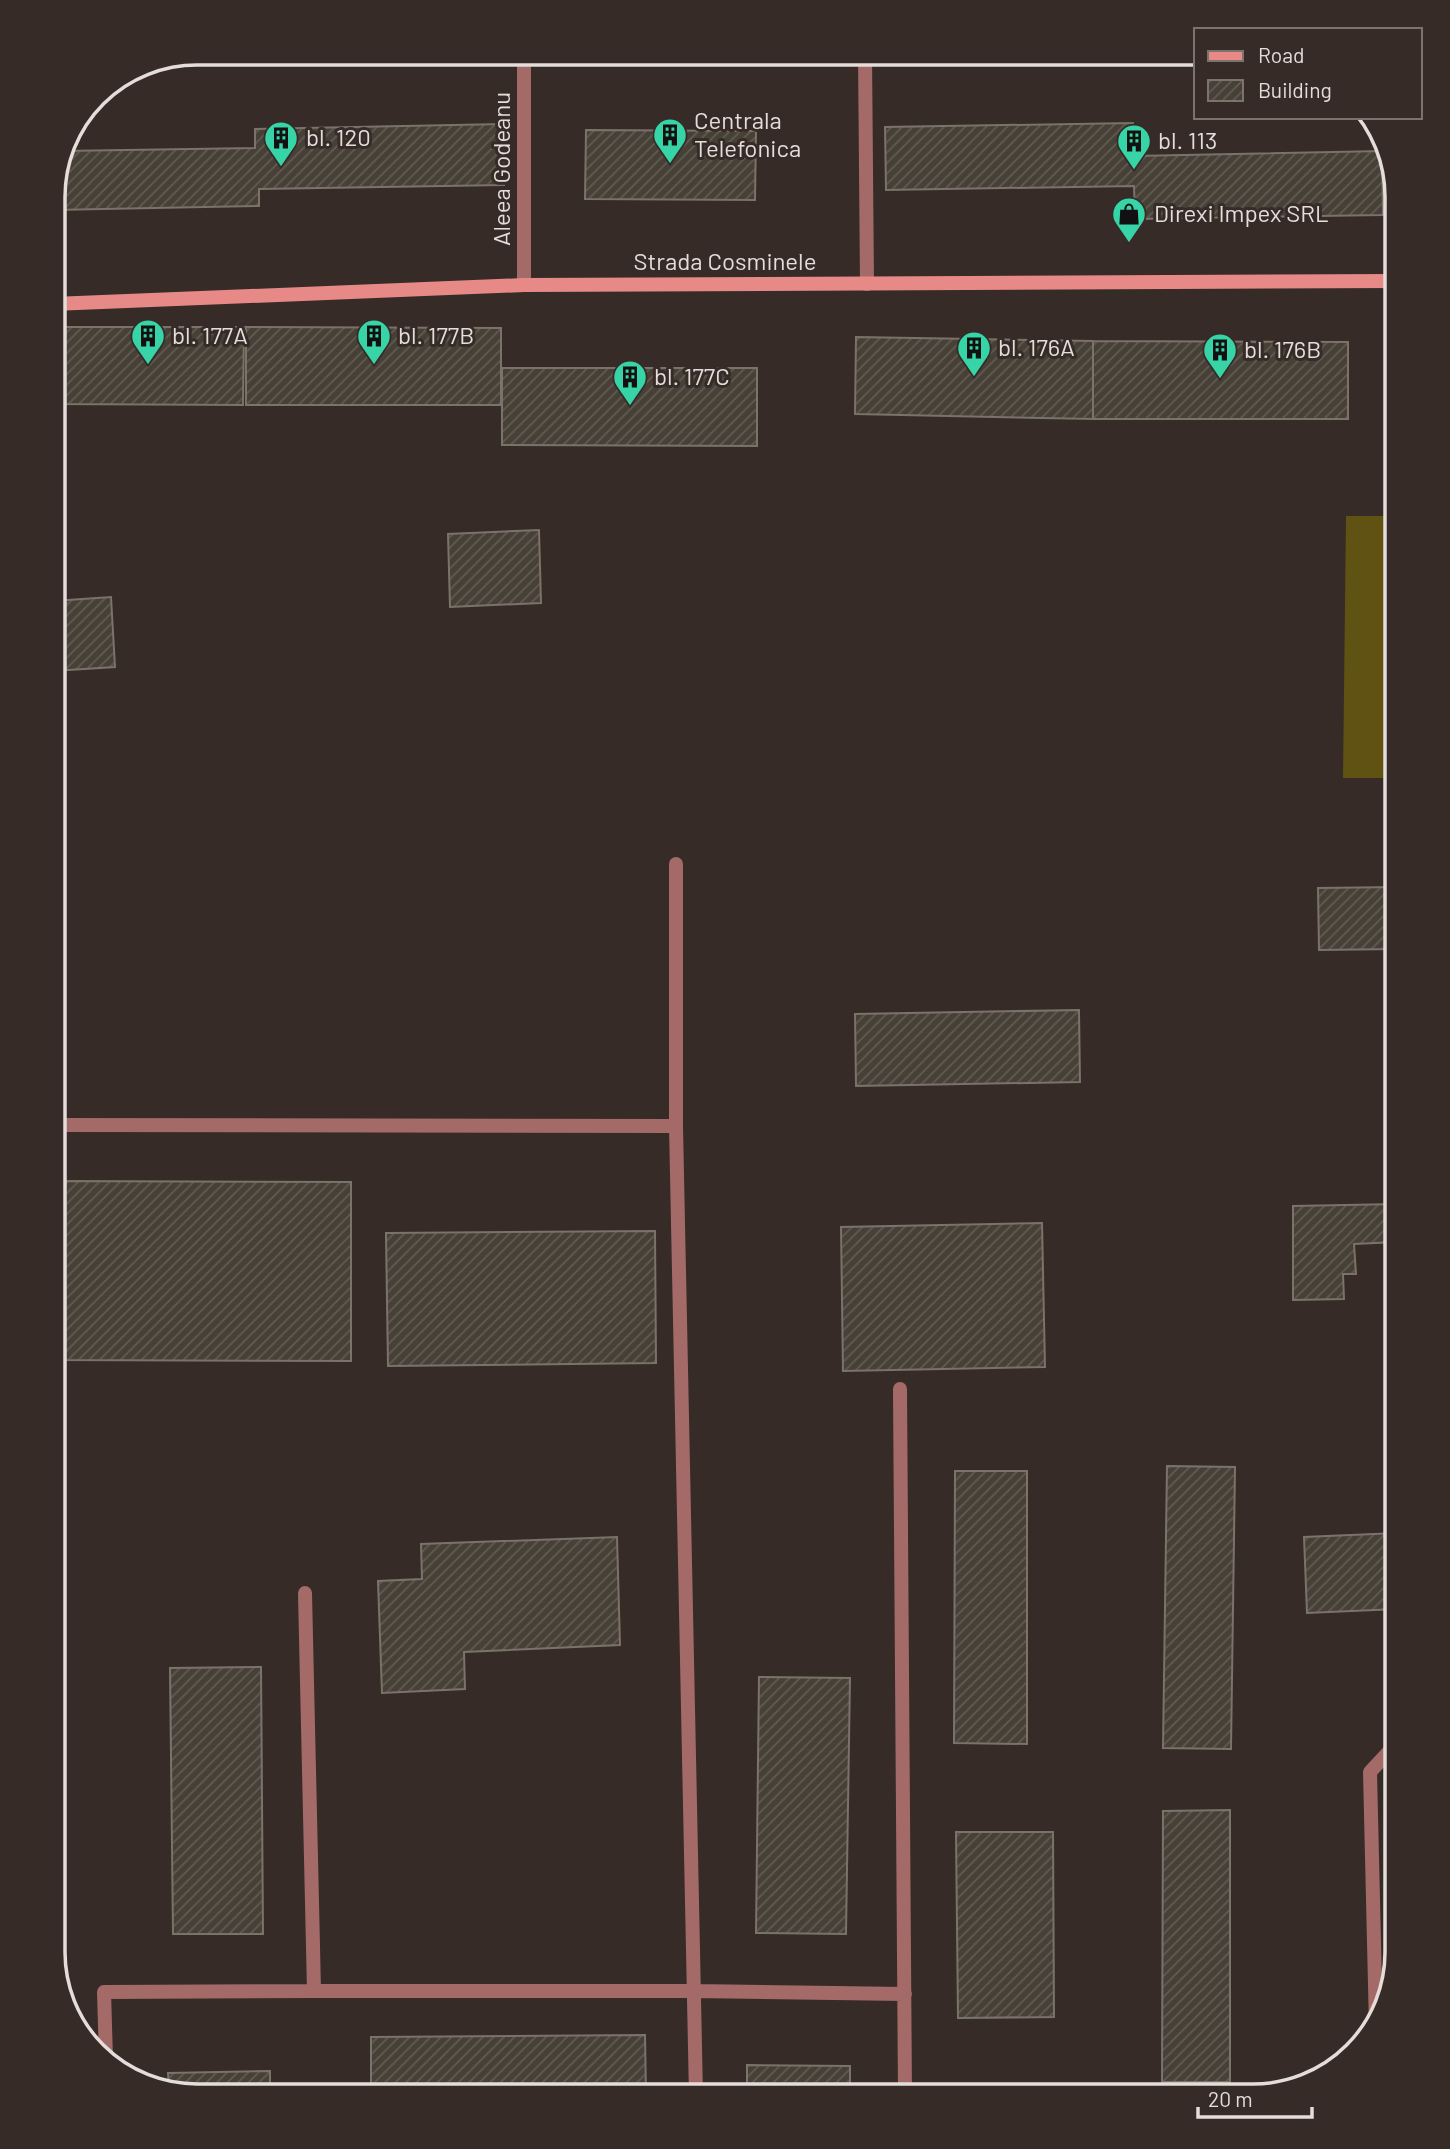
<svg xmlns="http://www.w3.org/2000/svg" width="1450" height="2149" font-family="Barlow,sans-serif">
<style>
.pitch{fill:#605213}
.building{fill:url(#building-hatch);stroke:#7b7269;stroke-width:2}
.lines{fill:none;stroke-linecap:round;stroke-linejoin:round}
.lane{stroke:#a46a67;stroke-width:14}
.street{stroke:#a46a67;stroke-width:14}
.secondary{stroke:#e78a87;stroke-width:14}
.labels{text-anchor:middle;stroke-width:6;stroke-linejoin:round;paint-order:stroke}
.poi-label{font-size:24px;fill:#e4ddda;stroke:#362b26;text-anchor:start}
.street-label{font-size:24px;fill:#e4ddda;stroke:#362b26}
.rim{fill:none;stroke:#e4ddda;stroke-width:3.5}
</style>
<defs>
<pattern id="building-hatch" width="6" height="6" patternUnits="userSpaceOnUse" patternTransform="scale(1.75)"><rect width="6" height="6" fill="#474037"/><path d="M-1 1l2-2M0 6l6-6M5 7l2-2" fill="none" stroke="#615b53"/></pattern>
</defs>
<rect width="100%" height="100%" fill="#362b26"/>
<path class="pitch" d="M 1346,516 L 1397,516 L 1397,778 L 1343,778 Z"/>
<path class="building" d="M 1133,123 L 1134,156 L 1382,151 L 1383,215 L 1135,219 L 1134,186 L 886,190 L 885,127 Z
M 503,124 L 504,185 L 259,189 L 259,206 L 53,210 L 53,188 L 61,151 L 255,148 L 255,129 Z
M 586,130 L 756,131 L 755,200 L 585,199 Z
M 53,327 L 244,327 L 243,405 L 53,404 Z
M 246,327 L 501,328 L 501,405 L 246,405 Z
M 856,337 L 1093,341 L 1093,419 L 855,414 Z
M 1093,341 L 1348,342 L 1348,419 L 1093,419 Z
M 502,368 L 757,368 L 757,446 L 502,445 Z
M 539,530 L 541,603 L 450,607 L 448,534 Z
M 111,597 L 115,667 L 53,671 L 53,601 Z
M 1397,887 L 1397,949 L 1319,950 L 1318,888 Z
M 1079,1010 L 1080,1082 L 856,1086 L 855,1014 Z
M 53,1181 L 351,1182 L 351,1361 L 53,1360 Z
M 1397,1204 L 1397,1242 L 1354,1244 L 1356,1274 L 1343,1274 L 1344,1299 L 1293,1300 L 1293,1206 Z
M 1042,1223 L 1045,1367 L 843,1371 L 841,1227 Z
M 655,1231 L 656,1363 L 388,1366 L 386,1233 Z
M 1167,1466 L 1235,1467 L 1231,1749 L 1163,1748 Z
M 955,1471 L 1027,1471 L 1027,1744 L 954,1743 Z
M 1397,1533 L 1397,1609 L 1307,1613 L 1304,1537 Z
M 617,1537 L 620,1645 L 464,1652 L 465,1689 L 382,1693 L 378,1581 L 422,1579 L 421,1544 Z
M 261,1667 L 263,1934 L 173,1934 L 170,1668 Z
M 759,1677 L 850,1678 L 846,1934 L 756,1933 Z
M 1230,1810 L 1230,2082 L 1162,2082 L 1163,1811 Z
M 956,1832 L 1053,1832 L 1054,2017 L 958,2018 Z
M 53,1910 L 62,1910 L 62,1986 L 52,1952 Z
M 645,2035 L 646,2096 L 371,2096 L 371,2037 Z
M 747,2065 L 850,2066 L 850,2096 L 747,2096 Z
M 270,2071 L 270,2096 L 188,2096 L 169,2090 L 168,2073 Z"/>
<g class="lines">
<path class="lane" d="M 676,864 L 676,1126 L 696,2096
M 53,1125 L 676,1126
M 900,1389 L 905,2096
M 305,1593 L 314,1991 L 693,1991 L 905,1994
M 1376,2027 L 1370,1772 L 1397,1743
M 106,2059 L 104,1992 L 314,1991"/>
<path class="street" d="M 524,53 L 524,285
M 865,53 L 867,284"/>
<path class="secondary" d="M 53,304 L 524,285 L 1397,281"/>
</g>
<defs>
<g id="building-pin" transform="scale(1.75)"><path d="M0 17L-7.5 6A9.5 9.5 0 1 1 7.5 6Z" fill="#36d4a7" stroke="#362b26"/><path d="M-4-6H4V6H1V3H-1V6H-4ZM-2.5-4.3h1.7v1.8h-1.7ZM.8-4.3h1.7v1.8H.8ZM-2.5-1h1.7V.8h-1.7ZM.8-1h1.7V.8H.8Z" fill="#111"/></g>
<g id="shop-pin" transform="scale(1.75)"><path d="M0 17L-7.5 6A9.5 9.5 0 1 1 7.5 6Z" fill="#36d4a7" stroke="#362b26"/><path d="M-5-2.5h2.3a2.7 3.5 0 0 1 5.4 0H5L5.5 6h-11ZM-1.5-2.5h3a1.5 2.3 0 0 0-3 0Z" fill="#111"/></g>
</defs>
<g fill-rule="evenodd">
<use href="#building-pin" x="670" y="135"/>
<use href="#building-pin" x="281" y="138"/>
<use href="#building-pin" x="1134" y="141"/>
<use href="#shop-pin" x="1129" y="214"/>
<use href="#building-pin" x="148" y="336"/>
<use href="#building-pin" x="374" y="336"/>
<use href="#building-pin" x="974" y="348"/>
<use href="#building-pin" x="1220" y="350"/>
<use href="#building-pin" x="630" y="377"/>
</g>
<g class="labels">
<g class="poi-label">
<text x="694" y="129">Centrala<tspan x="694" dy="28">Telefonica</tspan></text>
<text x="306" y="146">bl. 120</text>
<text x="1158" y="149">bl. 113</text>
<text x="1154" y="222">Direxi Impex SRL</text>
<text x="172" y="344">bl. 177A</text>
<text x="398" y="344">bl. 177B</text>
<text x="998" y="356">bl. 176A</text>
<text x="1244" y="358">bl. 176B</text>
<text x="654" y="385">bl. 177C</text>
</g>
<g class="street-label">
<text transform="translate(502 169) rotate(-90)" y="8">Aleea Godeanu</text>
<text x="725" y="270">Strada Cosminele</text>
</g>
</g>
<path d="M0 0H1450V2149H0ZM197 65H1253A132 132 0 0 1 1385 197V1952A132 132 0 0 1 1253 2084H197A132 132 0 0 1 65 1952V197A132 132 0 0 1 197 65Z" fill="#362b26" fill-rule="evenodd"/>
<path class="rim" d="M197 65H1253A132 132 0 0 1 1385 197V1952A132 132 0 0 1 1253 2084H197A132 132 0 0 1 65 1952V197A132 132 0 0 1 197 65Z"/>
<rect x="1194" y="28" width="228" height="91" fill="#362b26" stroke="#7c726e" stroke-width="2"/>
<rect x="1208" y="51" width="35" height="10" fill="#e78a87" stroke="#7c726e" stroke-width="2"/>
<text x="1258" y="63" font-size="21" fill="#e4ddda">Road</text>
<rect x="1208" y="80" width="35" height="21" fill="url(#building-hatch)" stroke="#7c726e" stroke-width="2"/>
<text x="1258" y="98" font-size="21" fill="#e4ddda">Building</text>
<path d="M1198 2107v10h114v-10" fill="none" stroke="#e4ddda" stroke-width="3.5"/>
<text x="1208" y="2107" font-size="21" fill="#e4ddda" stroke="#362b26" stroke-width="5" paint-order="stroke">20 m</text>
</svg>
